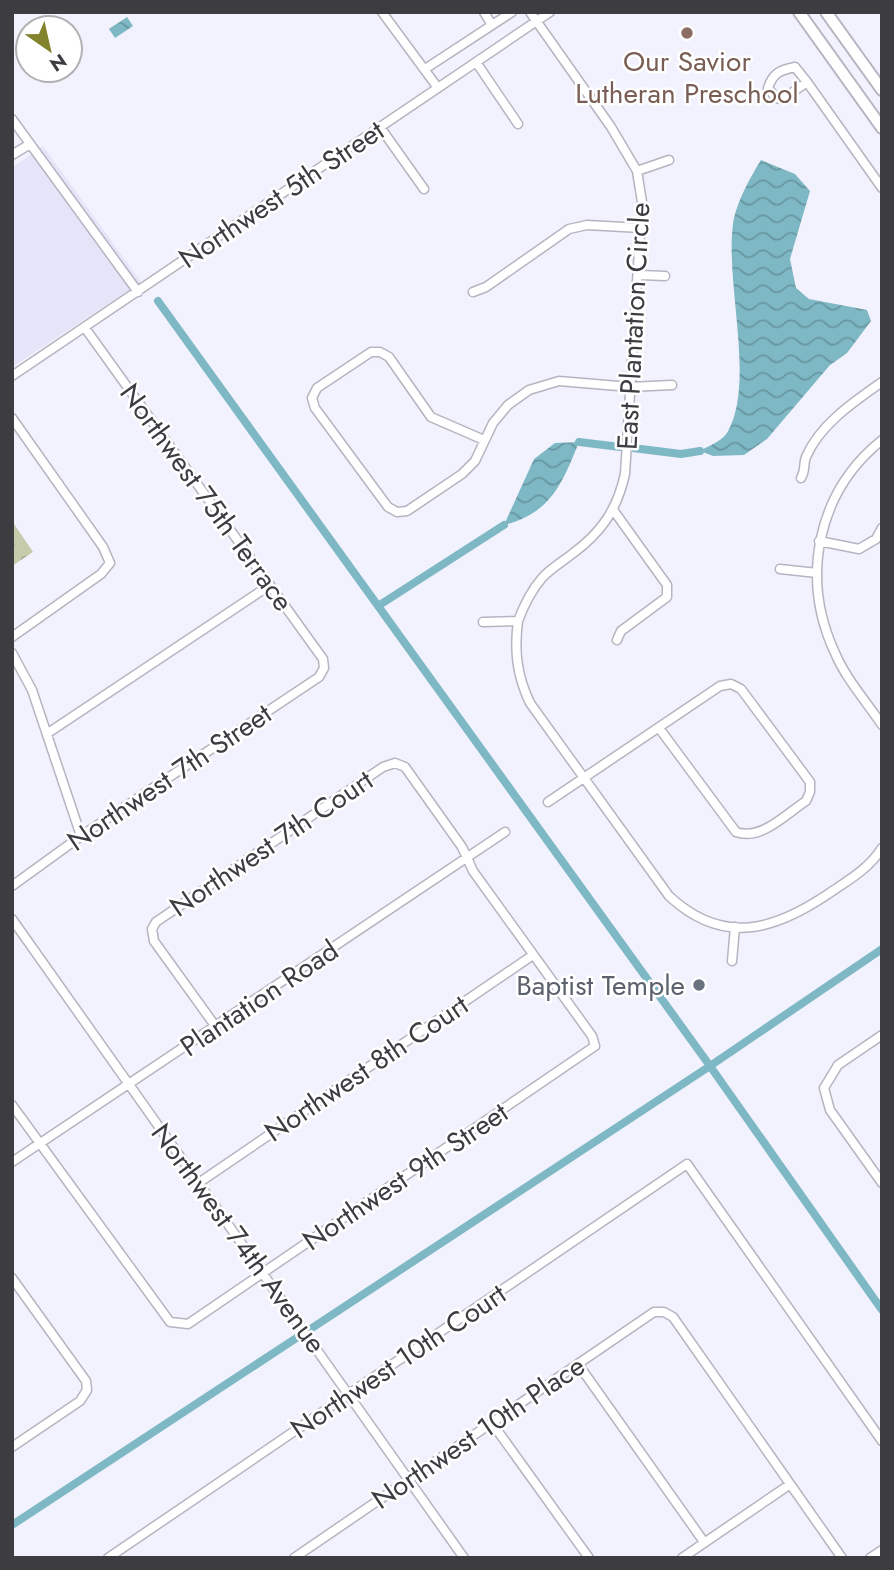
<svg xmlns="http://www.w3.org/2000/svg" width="894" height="1570" font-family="Jost,sans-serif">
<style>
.built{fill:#e5e4f8}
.park{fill:url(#park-crowns)}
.water{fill:url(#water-waves)}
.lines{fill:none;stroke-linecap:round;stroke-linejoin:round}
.canal{stroke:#7eb8c4;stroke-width:8}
.minor-casing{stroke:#b5b4c0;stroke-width:11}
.major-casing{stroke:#b5b4c0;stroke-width:14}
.minor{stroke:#fff;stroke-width:8}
.major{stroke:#fff;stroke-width:10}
.education-dot{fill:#8d6e63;stroke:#fff;stroke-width:2.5}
.worship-dot{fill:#6b7280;stroke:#fff;stroke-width:2.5}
.labels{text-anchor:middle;stroke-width:5;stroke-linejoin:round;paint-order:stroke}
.education-label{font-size:28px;fill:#785e54;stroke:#fff}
.street-label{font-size:28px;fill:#3d3c41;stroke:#fff}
.worship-label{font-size:28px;fill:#5b616d;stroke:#fff;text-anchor:end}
</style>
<defs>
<pattern id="park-crowns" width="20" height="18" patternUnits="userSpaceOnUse" patternTransform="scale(1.75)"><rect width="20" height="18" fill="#c6cbab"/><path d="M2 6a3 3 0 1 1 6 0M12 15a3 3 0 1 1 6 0" fill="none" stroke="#a2a68d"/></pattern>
<pattern id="water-waves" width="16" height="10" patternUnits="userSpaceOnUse" patternTransform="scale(1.75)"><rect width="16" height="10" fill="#7eb8c4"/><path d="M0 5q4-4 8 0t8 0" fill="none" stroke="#6897a1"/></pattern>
</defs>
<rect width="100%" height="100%" fill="#f2f2fe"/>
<path class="built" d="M 43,146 L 141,282 L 12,367 L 12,168 Z"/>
<path class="park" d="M 12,521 L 33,552 L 12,566 Z"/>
<path class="water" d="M 127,17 L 133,26 L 115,38 L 109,29 Z
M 761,160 L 795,174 L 810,191 L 790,259 L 796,288 L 809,299 L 867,310 L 871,321 L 847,353 L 830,365 L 767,439 L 744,455 L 713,456 L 700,451 C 708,446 722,441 727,433 C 756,384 725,285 733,224 C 736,203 750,178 761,160 Z
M 579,442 C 562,484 551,513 504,525 L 534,459 L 555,443 Z"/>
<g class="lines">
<path class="canal" d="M 158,301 L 710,1066 L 882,1310
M 579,442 L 620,447
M 633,448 L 681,454 L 700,451
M 378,606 L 504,525
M 312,1328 L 710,1066 L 882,949
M 12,1525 L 301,1335"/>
<g class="minor-casing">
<path id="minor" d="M 382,12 L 438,88
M 484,12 L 492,25
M 476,62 L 518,124
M 425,69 L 512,12
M 807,82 L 783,99 L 776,98 L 768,88 C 773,73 780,70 795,67 L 807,82 L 882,188
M 12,119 L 138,292
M 380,127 L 424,189
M 12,155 L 30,144
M 637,171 L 669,160
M 640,275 L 665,276
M 473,292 L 486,287 L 569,229 L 587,225 L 641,228
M 12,376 L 550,12
M 12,418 L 103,547 L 110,563 L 101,574 L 12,637
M 484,440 L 431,417 L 389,357 L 380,352 L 371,352 L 317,388 L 312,398 L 315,408 L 388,507 L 397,512 L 407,511 L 462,474 L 475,461 L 493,423 L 508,405 L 529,390 L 559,381 L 630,387 L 672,385
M 882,440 C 817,492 800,578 835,653 C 846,679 866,701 882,725
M 801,478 C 806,470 803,464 806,457 C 820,424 855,401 882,382
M 614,511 L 667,585 L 667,597 L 621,631 L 617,640
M 819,541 L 859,549 L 876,539 L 882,528
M 780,569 L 817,573
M 518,621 C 524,605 530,592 542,578 C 550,569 562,562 572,554 C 601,533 617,510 625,474 L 642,202 L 637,171 L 611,127 L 530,12
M 483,622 L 518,621 C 514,651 517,676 530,703 L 669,896 C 725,948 778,929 834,890 C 852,878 870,867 882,848
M 12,653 L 32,690 L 81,836
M 48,733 L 270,585
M 548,802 L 720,686 L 731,684 L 741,689 L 810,782 L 810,792 L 806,801 C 786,814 761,841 736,832 L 659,728
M 12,886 L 81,836 L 319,677 L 324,668 L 323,659 L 85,328
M 12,919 L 464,1558
M 732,961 L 735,927
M 882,1035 L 838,1065 L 824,1088 L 830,1110 L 882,1183
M 12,1105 L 170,1322 L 188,1324 L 595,1046 L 592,1036 L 473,871 L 462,847 L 405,767 L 395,763 L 383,767 L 156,922 L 152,929 L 154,941 L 216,1027
M 12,1162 L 505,832
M 200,1182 L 533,955
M 12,1278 L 86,1381 L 87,1390 L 80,1401 L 12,1447
M 578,1364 L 704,1542
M 492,1423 L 589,1558
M 108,1558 L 687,1164 L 882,1441
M 294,1558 L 654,1312 L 664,1312 L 673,1317 L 842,1558
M 682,1558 L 789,1485
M 870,1558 L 882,1550"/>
</g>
<g class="major-casing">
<path id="major" d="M 799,12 L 882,128
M 826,12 L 882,90"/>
</g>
<use href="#minor" class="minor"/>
<use href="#major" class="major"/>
</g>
<circle class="education-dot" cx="687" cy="33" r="7"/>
<circle class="worship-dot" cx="699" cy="985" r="7"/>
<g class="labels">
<g class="education-label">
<text x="687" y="71">Our Savior<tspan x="687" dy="32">Lutheran Preschool</tspan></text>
</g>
<g class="street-label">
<text transform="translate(281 194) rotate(-34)" y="10">Northwest 5th Street</text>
<text transform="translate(633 326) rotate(-87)" y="10">East Plantation Circle</text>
<text transform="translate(207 497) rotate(54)" y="10">Northwest 75th Terrace</text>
<text transform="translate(169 777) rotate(-34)" y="10">Northwest 7th Street</text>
<text transform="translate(271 843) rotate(-34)" y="10">Northwest 7th Court</text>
<text transform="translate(259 998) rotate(-34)" y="10">Plantation Road</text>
<text transform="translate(366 1068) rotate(-34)" y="10">Northwest 8th Court</text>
<text transform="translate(405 1176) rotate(-34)" y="10">Northwest 9th Street</text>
<text transform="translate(239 1238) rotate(54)" y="10">Northwest 74th Avenue</text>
<text transform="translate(398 1361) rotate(-34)" y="10">Northwest 10th Court</text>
<text transform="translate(478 1432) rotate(-34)" y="10">Northwest 10th Place</text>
</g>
<g class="worship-label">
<text x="685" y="995">Baptist Temple</text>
</g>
</g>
<rect width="894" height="1570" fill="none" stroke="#3d3c41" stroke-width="28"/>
<g transform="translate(49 49) rotate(146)"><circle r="33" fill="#ffffff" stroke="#b1b1b3" stroke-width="2"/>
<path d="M0-5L12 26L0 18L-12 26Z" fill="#83832d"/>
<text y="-10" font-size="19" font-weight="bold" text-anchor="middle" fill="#3d3c41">N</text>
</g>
</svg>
